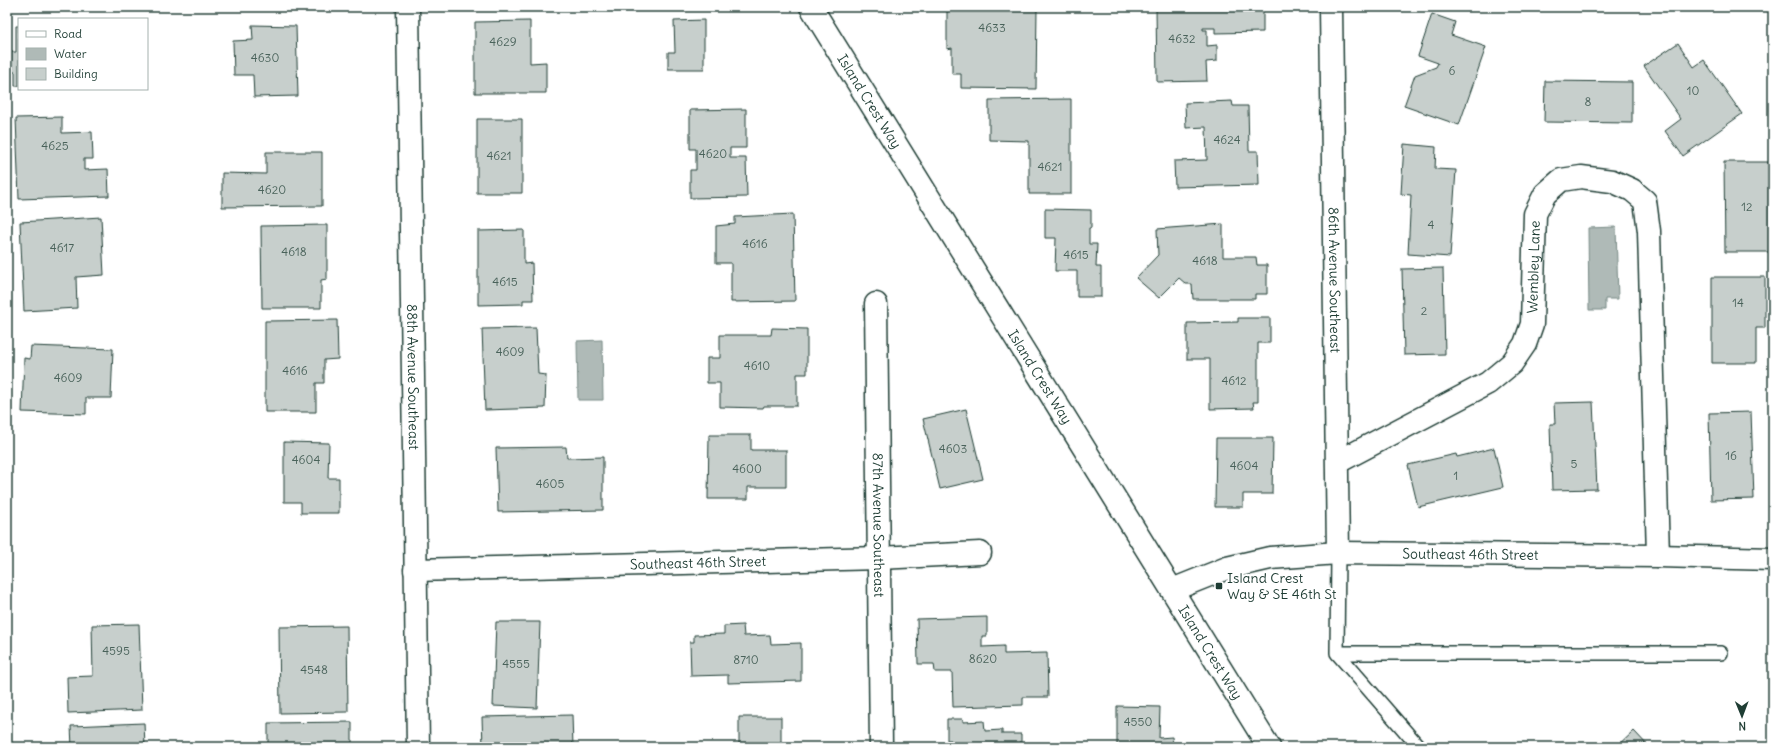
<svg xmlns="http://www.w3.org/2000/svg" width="1780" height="754" font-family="Delius,sans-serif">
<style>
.water{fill:#afbab7;stroke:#758883}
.building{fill:#c7cfcc;stroke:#1f3d34}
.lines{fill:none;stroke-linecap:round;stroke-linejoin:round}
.service-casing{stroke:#1f3d34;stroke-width:16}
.minor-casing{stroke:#1f3d34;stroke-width:25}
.secondary-casing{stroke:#1f3d34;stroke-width:25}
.service{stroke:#fff;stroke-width:13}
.minor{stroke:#fff;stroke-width:22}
.secondary{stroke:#fff;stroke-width:22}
.poi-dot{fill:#1f3d34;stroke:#fff;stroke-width:1.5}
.labels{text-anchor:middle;stroke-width:4;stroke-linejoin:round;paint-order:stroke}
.number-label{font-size:12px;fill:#49625a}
.street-label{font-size:14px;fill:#1f3d34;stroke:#fff}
.poi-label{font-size:14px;fill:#1f3d34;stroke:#fff;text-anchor:start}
</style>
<rect width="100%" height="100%" fill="#fff"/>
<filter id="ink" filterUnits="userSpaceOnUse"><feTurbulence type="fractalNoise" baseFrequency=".025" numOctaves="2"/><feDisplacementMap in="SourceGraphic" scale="8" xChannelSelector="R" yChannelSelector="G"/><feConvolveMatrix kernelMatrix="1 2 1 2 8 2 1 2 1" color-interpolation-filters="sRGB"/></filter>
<g filter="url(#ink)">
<path class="water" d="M 1616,227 L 1618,299 L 1605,299 L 1605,310 L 1589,310 L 1588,228 Z
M 602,340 L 603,400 L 578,400 L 577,341 Z"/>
<path class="building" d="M 639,7 L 673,7 L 673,9 L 639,11 Z
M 947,7 L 1037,7 L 1036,89 L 961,88 L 961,74 L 952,74 L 952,48 L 947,49 Z
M 1156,7 L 1263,7 L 1263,32 L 1215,33 L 1215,28 L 1203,28 L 1203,30 L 1207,30 L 1207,46 L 1217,45 L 1217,61 L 1206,62 L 1207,81 L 1157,82 Z
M 1432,14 L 1455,22 L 1451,35 L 1486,47 L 1459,125 L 1404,106 L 1415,75 L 1436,67 L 1438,63 L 1418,56 Z
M 704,20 L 704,69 L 668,69 L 668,52 L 675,52 L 674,21 Z
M 530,21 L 530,63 L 546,62 L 546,93 L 475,93 L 475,22 Z
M 252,25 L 296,26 L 298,96 L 254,97 L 253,75 L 234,75 L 233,41 L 253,40 Z
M 16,26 L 19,26 L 19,86 L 15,86 L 15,72 L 11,72 L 11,52 L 16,52 Z
M 1678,43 L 1694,67 L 1704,60 L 1742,114 L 1683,156 L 1665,131 L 1681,119 L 1644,66 Z
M 1545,81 L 1632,82 L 1632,123 L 1544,122 Z
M 1071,99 L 1071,194 L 1029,194 L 1029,141 L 989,140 L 989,100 Z
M 1232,101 L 1233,106 L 1248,106 L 1249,151 L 1258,151 L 1259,185 L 1175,187 L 1174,161 L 1207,160 L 1206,127 L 1186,128 L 1185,103 Z
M 746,109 L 746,148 L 730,148 L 730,158 L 746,158 L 747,197 L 690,198 L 690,170 L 696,170 L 696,149 L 690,149 L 690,110 Z
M 62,117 L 62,133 L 92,132 L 93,159 L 84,159 L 84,170 L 108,169 L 109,196 L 19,199 L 16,118 Z
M 477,119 L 522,119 L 522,193 L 477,193 Z
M 1404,144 L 1436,147 L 1435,169 L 1456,170 L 1450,257 L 1408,254 L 1411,195 L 1401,194 Z
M 266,152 L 322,152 L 322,206 L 222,207 L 222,173 L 266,174 Z
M 1724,162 L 1769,162 L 1771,252 L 1725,252 Z
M 1045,209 L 1091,210 L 1091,228 L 1089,228 L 1089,244 L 1097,244 L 1096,267 L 1101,267 L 1101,297 L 1077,297 L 1077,271 L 1055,271 L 1056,238 L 1045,238 Z
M 793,214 L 795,301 L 731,302 L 731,263 L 716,263 L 716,226 L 735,224 L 735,217 Z
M 101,217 L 104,275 L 76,277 L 77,308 L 24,311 L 20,222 Z
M 1223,224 L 1223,257 L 1256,257 L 1257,265 L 1267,265 L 1267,294 L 1255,294 L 1255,299 L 1193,299 L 1192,284 L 1186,284 L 1179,278 L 1159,298 L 1136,278 L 1158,255 L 1157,229 Z
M 327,225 L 327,279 L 321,280 L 321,308 L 262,308 L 261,226 Z
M 524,230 L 524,264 L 532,263 L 533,300 L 523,300 L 523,304 L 478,305 L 478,231 Z
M 1443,268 L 1445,354 L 1404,355 L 1402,269 Z
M 1712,277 L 1765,277 L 1765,328 L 1756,328 L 1756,363 L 1712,363 Z
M 1238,318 L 1270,318 L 1270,343 L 1258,343 L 1258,402 L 1253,402 L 1254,408 L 1210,409 L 1210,359 L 1187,359 L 1187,323 L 1238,322 Z
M 337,320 L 338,359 L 324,360 L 324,383 L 316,383 L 316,412 L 265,412 L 265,321 Z
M 536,328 L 538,374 L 546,375 L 545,408 L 485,410 L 482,329 Z
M 772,328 L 807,329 L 807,374 L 797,374 L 797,406 L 764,406 L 763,408 L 720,407 L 720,383 L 707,383 L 707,358 L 720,358 L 720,335 L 771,335 Z
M 31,346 L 113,349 L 111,398 L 86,398 L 86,414 L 22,412 L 24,358 L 30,359 Z
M 1593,402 L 1597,489 L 1552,490 L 1550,424 L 1555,424 L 1554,403 Z
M 966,409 L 983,479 L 940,489 L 923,419 Z
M 1751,412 L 1754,499 L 1711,500 L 1709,413 Z
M 709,435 L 751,435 L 751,450 L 786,450 L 786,487 L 748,487 L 748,499 L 708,499 Z
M 1216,438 L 1273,438 L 1272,494 L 1243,494 L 1243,507 L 1215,507 Z
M 284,442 L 329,443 L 328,478 L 339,478 L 339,513 L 301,513 L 301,502 L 284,502 Z
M 566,447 L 567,458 L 603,457 L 603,510 L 498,512 L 496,448 Z
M 1494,448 L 1503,487 L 1418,507 L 1408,465 L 1456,454 L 1457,457 Z
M 987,617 L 987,636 L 982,636 L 982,647 L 1004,646 L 1004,654 L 1047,653 L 1048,697 L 1023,697 L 1023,705 L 953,707 L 952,672 L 935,672 L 934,664 L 918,664 L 917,619 Z
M 496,622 L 540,622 L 537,708 L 493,706 Z
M 139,624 L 142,710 L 68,713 L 67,677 L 93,676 L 92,625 Z
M 743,625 L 744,636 L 770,635 L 771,644 L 801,643 L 801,681 L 728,683 L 728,675 L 691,676 L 690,642 L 694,642 L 694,635 L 724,634 L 724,626 Z
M 347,626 L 348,712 L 280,713 L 279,627 Z
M 1117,706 L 1160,707 L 1159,738 L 1172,737 L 1173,747 L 1117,747 Z
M 572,715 L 573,747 L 483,747 L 482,717 Z
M 739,717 L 781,717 L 781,747 L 739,747 Z
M 947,719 L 963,719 L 963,722 L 984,721 L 985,731 L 1002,730 L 1002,734 L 1021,734 L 1021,747 L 951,747 L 951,740 L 947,740 Z
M 352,722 L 352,747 L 268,747 L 268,723 Z
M 144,723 L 145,747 L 72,747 L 71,726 Z
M 1634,731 L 1649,747 L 1617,747 Z"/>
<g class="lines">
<g class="service-casing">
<path id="service" d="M 1338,553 L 1337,653 L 1419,747
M 1337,653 L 1721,653"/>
</g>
<g class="minor-casing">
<g id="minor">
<path id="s1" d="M 408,7 L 418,747"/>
<path id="s2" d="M 1331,7 L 1338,553"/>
<path id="s3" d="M 876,304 L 881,747"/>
<path id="s4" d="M 1338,462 L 1488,383 L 1512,363 L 1525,344 L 1532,324 L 1535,214 L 1545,194 L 1561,180 L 1581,177 L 1612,181 L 1632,190 L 1645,201 L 1649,231 L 1658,556"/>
<path id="s5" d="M 415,570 L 879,558 L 980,553"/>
<path id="s6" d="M 1172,590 L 1227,568 L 1270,558 L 1338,553 L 1658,556 L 1773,559"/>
</g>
</g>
<g class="secondary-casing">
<g id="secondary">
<path id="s7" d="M 811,7 L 1269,747"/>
</g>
</g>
<use href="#service" class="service"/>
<use href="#minor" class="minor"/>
<use href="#secondary" class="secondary"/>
</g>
</g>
<rect class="poi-dot" x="1215" y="582" width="8" height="8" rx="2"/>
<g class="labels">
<g class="number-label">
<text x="992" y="32">4633</text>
<text x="1182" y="43">4632</text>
<text x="503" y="46">4629</text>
<text x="265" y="62">4630</text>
<text x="1452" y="75">6</text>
<text x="1693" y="95">10</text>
<text x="1588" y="106">8</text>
<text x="1227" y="144">4624</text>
<text x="55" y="150">4625</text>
<text x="713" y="158">4620</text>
<text x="499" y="160">4621</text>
<text x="1050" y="171">4621</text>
<text x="272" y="194">4620</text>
<text x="1747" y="211">12</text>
<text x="1431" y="229">4</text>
<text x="755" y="248">4616</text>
<text x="62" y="252">4617</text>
<text x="294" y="256">4618</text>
<text x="1076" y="259">4615</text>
<text x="1205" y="265">4618</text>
<text x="505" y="286">4615</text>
<text x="1738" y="307">14</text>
<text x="1424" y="315">2</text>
<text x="510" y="356">4609</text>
<text x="757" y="370">4610</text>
<text x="295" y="375">4616</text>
<text x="68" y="382">4609</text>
<text x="1234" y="385">4612</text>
<text x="953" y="453">4603</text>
<text x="1731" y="460">16</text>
<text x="306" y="464">4604</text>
<text x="1574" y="468">5</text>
<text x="1244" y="470">4604</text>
<text x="747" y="473">4600</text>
<text x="1456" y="480">1</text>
<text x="550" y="488">4605</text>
<text x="116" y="655">4595</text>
<text x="983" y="663">8620</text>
<text x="746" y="664">8710</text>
<text x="516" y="668">4555</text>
<text x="314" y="674">4548</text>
<text x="1138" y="726">4550</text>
</g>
<g class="street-label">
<text dy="5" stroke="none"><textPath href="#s7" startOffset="111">Island Crest Way</textPath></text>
<text dy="5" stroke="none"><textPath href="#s4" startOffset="302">Wembley Lane</textPath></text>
<text dy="5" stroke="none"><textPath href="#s2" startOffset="273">86th Avenue Southeast</textPath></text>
<text dy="5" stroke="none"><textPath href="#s1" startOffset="370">88th Avenue Southeast</textPath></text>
<text dy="5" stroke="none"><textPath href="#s7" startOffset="435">Island Crest Way</textPath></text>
<text dy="5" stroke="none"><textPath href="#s3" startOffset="221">87th Avenue Southeast</textPath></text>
<text dy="5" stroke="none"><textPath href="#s6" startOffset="304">Southeast 46th Street</textPath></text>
<text dy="5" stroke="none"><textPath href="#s5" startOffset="283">Southeast 46th Street</textPath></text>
<text dy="5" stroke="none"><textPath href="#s7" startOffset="759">Island Crest Way</textPath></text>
</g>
<g class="poi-label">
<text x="1227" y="583">Island Crest<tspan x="1227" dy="16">Way &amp; SE 46th St</tspan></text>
</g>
</g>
<rect width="1780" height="754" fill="none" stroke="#fff" stroke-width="24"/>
<rect x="12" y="12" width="1756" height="730" fill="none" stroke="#1f3d34" stroke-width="1.5" filter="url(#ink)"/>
<rect x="18" y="18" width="130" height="72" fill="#ffffff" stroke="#a5b1ae"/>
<rect x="26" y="31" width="20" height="6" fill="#ffffff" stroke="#a5b1ae"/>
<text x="54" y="38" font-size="12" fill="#1f3d34">Road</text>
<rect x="26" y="48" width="20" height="12" fill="#afbab7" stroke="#a5b1ae"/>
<text x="54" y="58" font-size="12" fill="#1f3d34">Water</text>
<rect x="26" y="68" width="20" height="12" fill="#c7cfcc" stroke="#a5b1ae"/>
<text x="54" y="78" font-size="12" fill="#1f3d34">Building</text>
<g transform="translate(1742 716) rotate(179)" stroke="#ffffff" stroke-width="3" paint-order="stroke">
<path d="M0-3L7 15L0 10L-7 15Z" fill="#1f3d34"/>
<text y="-6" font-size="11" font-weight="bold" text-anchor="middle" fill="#1f3d34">N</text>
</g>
</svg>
